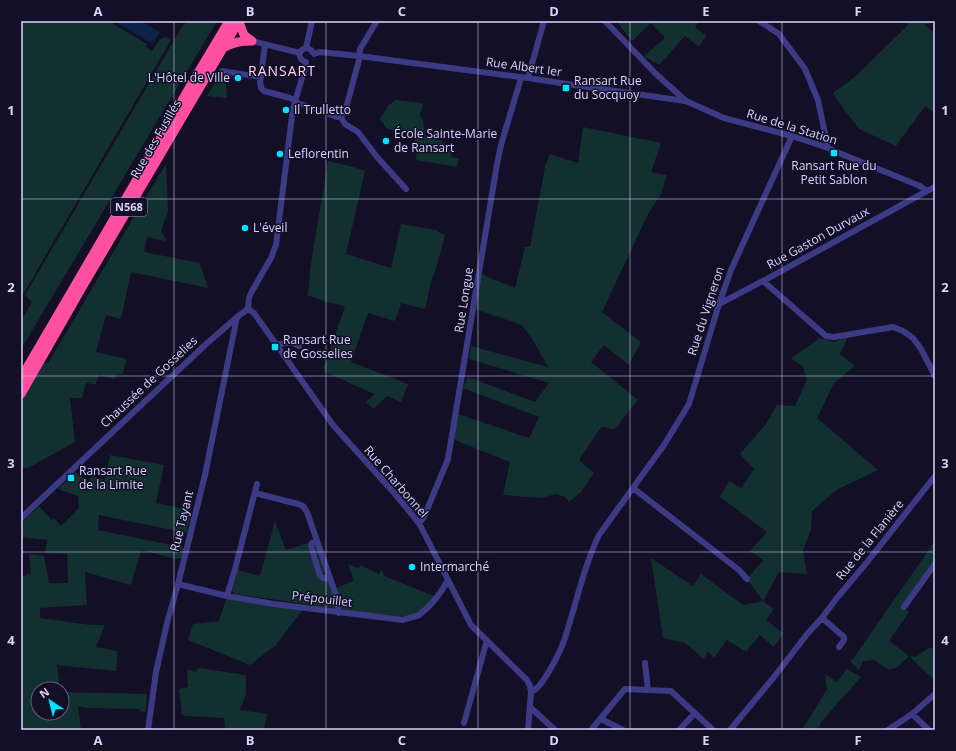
<svg xmlns="http://www.w3.org/2000/svg" width="956" height="751" viewBox="0 0 956 751" font-family="'Open Sans',sans-serif">
<style>
.green{fill:#12302f}
.water{fill:#0c2248}
.lines{fill:none;stroke-linecap:round;stroke-linejoin:round}
.minor{stroke:#3d3a85;stroke-width:6}
.highway{stroke:#ff4fa3;stroke-width:9}
.grid{fill:none;stroke:#d9d4ff;stroke-width:1;stroke-opacity:0.55}
.poi-dot{fill:#00e5ff;stroke:#130f26;stroke-width:1.5}
.labels{text-anchor:middle;stroke-width:3;stroke-linejoin:round;paint-order:stroke}
.shield{fill:#130f26;stroke:#9e99be;stroke-width:1}
.shield-label{font-size:11px;font-weight:bold;fill:#d9d4ff}
.street-label{font-size:12px;fill:#d9d4ff;stroke:#130f26}
.poi-label{font-size:12px;fill:#d9d4ff;stroke:#130f26;text-anchor:start}
.quarter-label{font-size:14px;letter-spacing:1px;fill:#ffd6f0;stroke:#130f26}
.neatline{fill:none;stroke:#d9d4ff;stroke-width:1.5}
.grid-label{font-size:13px;text-anchor:middle;font-weight:bold;fill:#d9d4ff}
</style>
<rect width="100%" height="100%" fill="#130f26"/>
<path class="green" d="M21,21h90l2,3 34,20 -1,3 6,4 8,-12 6,-2 5,3 -150,258z
M188,21h29l-196,328v-28l11,-19 -7,-7 158,-270z
M616,21h83l-4,6 11,9 -7,11 -14,-11 -26,29 -15,-9 21,-18 -14,-15 -19,18z
M907,21h28v1l-10,3 10,8v80l-10,-7 -29,40 -37,-17 -22,-29 -4,-7 23,-17 52,-51z
M220,74l5,1 2,23 -20,-2z
M395,100l28,3 -3,12 3,6 2,12 2,6c3,0 7,0 10,0 9,2 12,11 15,18l7,2 -2,8 -41,-7c1,-9 1,-16 -4,-24l-26,-8 -6,-9 8,-13z
M583,127l78,16 -10,29 16,3 -6,19 -13,20 -46,98 39,30 -12,23 -25,-20 -13,17 47,38 -24,30 -12,-4 -23,34 15,13 -13,19 -12,10 -4,-5 -9,-3 -15,4 -38,-3 7,-33 -53,-21 -4,-4 5,-23 71,24 10,-21 -76,-29 5,-11 67,25 14,-19 -80,-24 2,-13 77,21 -16,-28 -10,-14 -47,-16 6,-35 34,14 10,-41h5l15,-80 5,-13 28,9z
M328,161l22,5 15,5 -19,83 45,14 10,-44 36,6 1,2 7,3 -9,34 -4,9 -7,31 -24,-6 -6,18 -27,-8 -17,49 57,22 -7,18 -14,-6 -14,13 -7,-7 6,-5 2,-3 -51,-23 1,-2 -1,-2 9,-13 -3,-2 16,-45 -12,-4 -9,-1v-1l-17,-6 2,-9 1,-16z
M166,164l2,47 -7,20 5,8 -1,2 -18,-4 -3,15 56,11 8,25 -77,-16 -10,47 -15,-4 -10,37 31,7 -5,16 -6,-1 -1,5 -16,-4 -3,9 -10,-1 -4,15h-12l5,44 -47,26h-7v-66l24,-40 3,1c40,-66 77,-133 118,-199z
M849,335l-9,19 15,12 -21,17 -17,35 61,52 -40,19 -26,22 -1,18 -8,22 4,23 -28,-2 -16,29 11,8 -8,11 17,13 -9,14 -14,-12 -14,17 -19,-12 -13,18 -6,-7 -4,8 -19,-16 -22,-5 -12,-80 42,28 8,-12 42,31 20,-4 -16,-22 16,-19 -13,-9 17,-19 -47,-35 9,-16 12,7 13,-19 -14,-15 26,-30 11,-19 18,1 12,-26 -4,-13 -12,-9 29,-20 15,4z
M110,455l54,10 -8,38 35,7 -4,23 -88,-18 -1,15 88,18 -4,10 -6,1 -35,-9 -10,35 -46,-13 2,33 -47,3v10l51,7h14l-9,22 22,4 -2,20 -59,-6 3,24h-22v24h24v-21l85,2 -1,16 -2,2 -4,-1v-2l-52,-1 -10,-2 3,24h-60v-153l10,-4 -2,-19 15,2 5,27h19l-1,-29 -22,-1 2,-13 -26,-3v-14l18,-17 13,14 2,-2 7,8 18,-18 -1,-12 -20,-7 18,-17 12,9 4,-5 13,4z
M275,521l11,29 31,-10 20,60 -3,8 -100,-14 -2,-3 6,-21 22,6z
M935,541v21l-33,44 7,6 -20,29 20,15 7,1 14,-10 5,3v31l-26,-25 -11,11 -9,3 -15,-10h-2l-9,1 -4,9 -9,-9 5,-5z
M348,564l10,4 2,-3 19,9 3,-4 2,6 53,21 -19,18 -22,2 -53,-5 -7,-24 18,-7z
M227,596l77,12 -28,37 -26,20 -62,-25 5,-16 26,-3z
M198,668l48,7v19l-6,16 27,4 -3,16h-39l-1,-12 -39,-2 -3,-2 -3,-25 9,-2 -1,-18 9,3z
M847,669l14,8 -40,45 -3,8h-16l25,-41 -2,-15 12,8z"/>
<path class="water" d="M114,21h27l19,11 -7,12z"/>
<g class="lines">
<path class="minor" d="M605,21l51,53 30,27 38,17 68,18 36,12 16,7 76,31 7,5 8,-4
M759,21l20,13 26,35 13,31 10,48
M252,41l48,12
M265,45l-5,37 1,6 3,3 26,7 8,5 39,14 5,-2 4,-7 13,-48 1,-11 17,-28
M306,48l6,-27
M314,54l6,-2 39,4 169,22 39,6 118,17
M306,62c-15,-5 0,-23 8,-8
M222,71l39,6
M528,78l16,-57
M340,116l5,8 13,8 19,25 29,32
M763,281l63,55 8,1 59,-10 10,4 10,7 8,11 14,27
M719,304l44,-23 164,-90
M248,309l6,4 79,112 62,69 24,29 52,102 56,55 3,6 1,6 -3,38
M248,309l1,-11 2,-5 20,-35 5,-13 17,-137 13,-43v-3
M276,345l15,-3 8,4
M633,488l106,82 8,9
M255,493l43,11 5,2 4,6 30,86 2,15
M21,518l183,-172 33,-29 11,-8
M419,523l5,-6 24,-58 49,-295 4,-19 20,-67
M317,541l-5,2 -1,3 9,30 3,2 7,1
M178,584l49,12 47,8 129,16c5,-2 12,-3 16,-5 12,-9 22,-22 29,-35
M227,596l8,-27 22,-85
M904,607l31,-43
M822,618l22,19v3l-5,7
M645,663l3,27 23,1 42,39
M531,692c12,-4 30,-42 34,-54 3,-10 6,-20 9,-30 7,-25 14,-50 25,-73l65,-90 25,-41 30,-100 12,-34 61,-134
M530,707l25,23
M912,714l17,16
M601,719l22,11
M464,723l23,-83
M148,730l8,-58 11,-49 11,-39 27,-109 32,-158
M591,730l34,-41 23,1
M679,730l16,-17
M730,730l44,-53 34,-44 14,-15 14,-19 32,-38 67,-85
M888,730l24,-16 23,-20"/>
<path class="highway" d="M239,22l5,13 8,6
M223,48c10,-6 18,-7 29,-7
M21,378l111,-190 63,-110 34,-57
M21,394l60,-105 158,-268"/>
</g>
<path class="grid" d="M174,21v709M326,21v709M478,21v709M630,21v709M782,21v709M21,199h914M21,376h914M21,552h914"/>
<g class="poi-dot">
<circle cx="238" cy="78" r="4"/>
<rect x="562" y="84" width="8" height="8" rx="2"/>
<circle cx="286" cy="110" r="4"/>
<circle cx="386" cy="141" r="4"/>
<rect x="830" y="149" width="8" height="8" rx="2"/>
<circle cx="280" cy="154" r="4"/>
<circle cx="245" cy="228" r="4"/>
<rect x="271" y="343" width="8" height="8" rx="2"/>
<rect x="67" y="474" width="8" height="8" rx="2"/>
<circle cx="412" cy="567" r="4"/>
</g>
<g class="labels">
<rect class="shield" x="111" y="198" width="36" height="18" rx="3"/>
<g class="shield-label">
<text x="129" y="211">N568</text>
</g>
<g class="street-label">
<text transform="translate(524 67) rotate(8)" y="4">Rue Albert Ier</text>
<text transform="translate(792 127) rotate(17)" y="4">Rue de la Station</text>
<text transform="translate(156 139) rotate(-60)" y="4">Rue des Fusillés</text>
<text transform="translate(818 238) rotate(-29)" y="4">Rue Gaston Durvaux</text>
<text transform="translate(464 300) rotate(-81)" y="4">Rue Longue</text>
<text transform="translate(706 311) rotate(-72)" y="4">Rue du Vigneron</text>
<text transform="translate(149 382) rotate(-43)" y="4">Chaussée de Gosselies</text>
<text transform="translate(396 482) rotate(49)" y="4">Rue Charbonnel</text>
<text transform="translate(182 521) rotate(-76)" y="4">Rue Tayant</text>
<text transform="translate(870 540) rotate(-51)" y="4">Rue de la Flanière</text>
<text transform="translate(322 599) rotate(7)" y="4">Prépouillet</text>
</g>
<g class="poi-label">
<text x="230" y="82" text-anchor="end">L'Hôtel de Ville</text>
<text x="574" y="85">Ransart Rue<tspan x="574" dy="14">du Socquoy</tspan></text>
<text x="294" y="114">Il Trulletto</text>
<text x="394" y="138">École Sainte-Marie<tspan x="394" dy="14">de Ransart</tspan></text>
<text x="288" y="158">Leflorentin</text>
<text x="834" y="170" text-anchor="middle">Ransart Rue du<tspan x="834" dy="14">Petit Sablon</tspan></text>
<text x="253" y="232">L'éveil</text>
<text x="283" y="344">Ransart Rue<tspan x="283" dy="14">de Gosselies</tspan></text>
<text x="79" y="475">Ransart Rue<tspan x="79" dy="14">de la Limite</tspan></text>
<text x="420" y="571">Intermarché</text>
</g>
<g class="quarter-label">
<text x="282" y="76">RANSART</text>
</g>
</g>
<rect width="956" height="751" fill="none" stroke="#130f26" stroke-width="44"/>
<g transform="translate(50 701) rotate(325)"><circle r="19" fill="#130f26" stroke="#625e7d"/>
<path d="M0-3L7 15L0 10L-7 15Z" fill="#00e5ff"/>
<text y="-6" font-size="11" font-weight="bold" text-anchor="middle" fill="#d9d4ff">N</text>
</g>
<rect x="22" y="22" width="912" height="707" class="neatline"/>
<g class="grid-label">
<text x="98" y="16">A</text>
<text x="250" y="16">B</text>
<text x="402" y="16">C</text>
<text x="554" y="16">D</text>
<text x="706" y="16">E</text>
<text x="858" y="16">F</text>
<text x="11" y="115">1</text>
<text x="945" y="115">1</text>
<text x="11" y="292">2</text>
<text x="945" y="292">2</text>
<text x="11" y="468">3</text>
<text x="945" y="468">3</text>
<text x="11" y="645">4</text>
<text x="945" y="645">4</text>
<text x="98" y="745">A</text>
<text x="250" y="745">B</text>
<text x="402" y="745">C</text>
<text x="554" y="745">D</text>
<text x="706" y="745">E</text>
<text x="858" y="745">F</text>
</g>
</svg>
